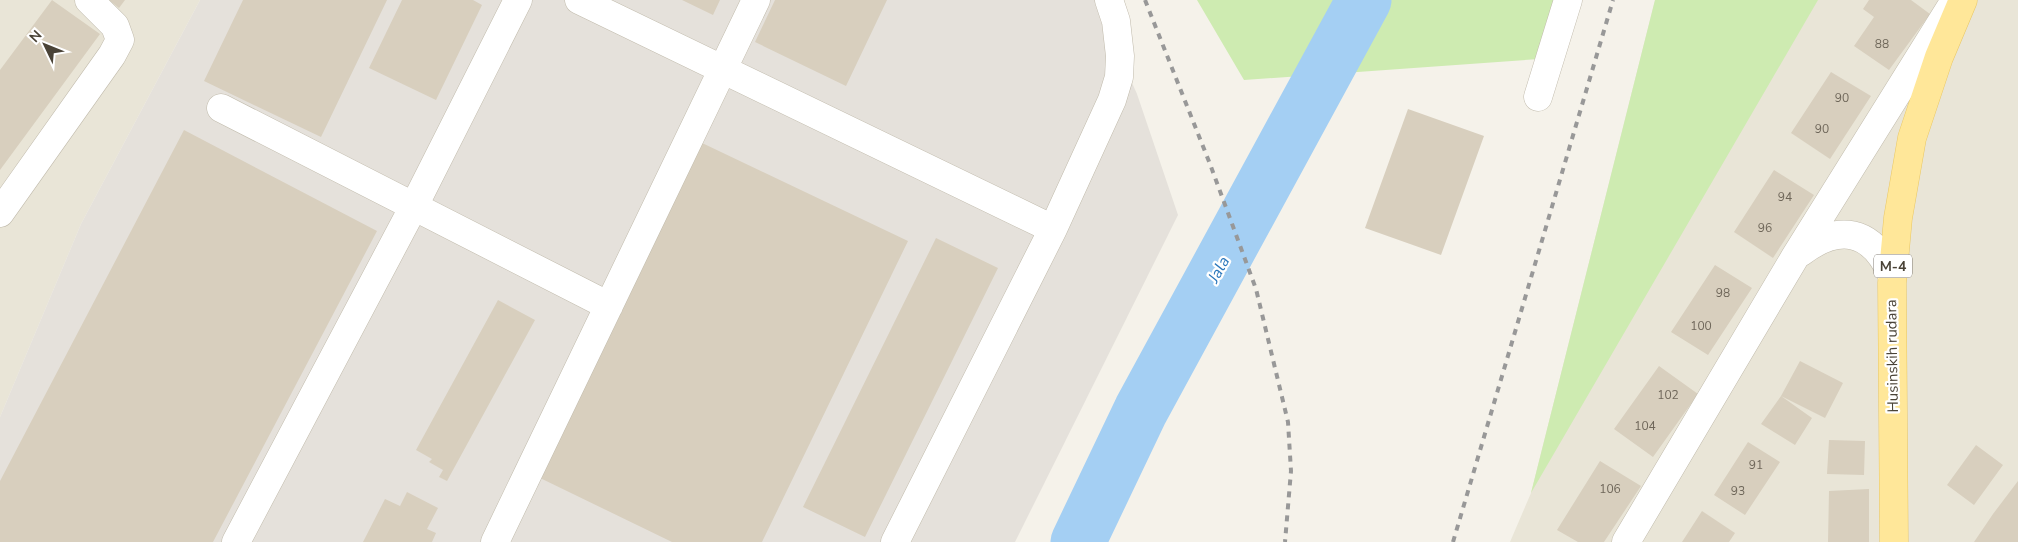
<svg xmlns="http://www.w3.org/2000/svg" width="2018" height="542" viewBox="0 0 2018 542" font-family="'Nunito Sans',sans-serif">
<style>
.residential{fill:#e9e5d7}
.industrial{fill:#e5e1db}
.green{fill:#ceebb1}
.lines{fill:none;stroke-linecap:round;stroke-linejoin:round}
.river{stroke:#a4cff3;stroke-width:55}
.building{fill:#d8cfbe}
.minor-casing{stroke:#c1bbac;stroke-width:29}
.major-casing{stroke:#e9c764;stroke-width:29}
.minor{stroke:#fff;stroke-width:28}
.major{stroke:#ffe799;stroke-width:28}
.rail{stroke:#989898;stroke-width:4;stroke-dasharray:6 6;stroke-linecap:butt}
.labels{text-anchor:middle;stroke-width:4.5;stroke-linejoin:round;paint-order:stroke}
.number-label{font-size:12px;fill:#6e6659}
.shield{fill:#fff;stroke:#807b73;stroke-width:1}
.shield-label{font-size:14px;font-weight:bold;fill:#4a4337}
.street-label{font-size:15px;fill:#4a4337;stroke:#fff}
.water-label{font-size:16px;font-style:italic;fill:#2b77bb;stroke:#fff}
</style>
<rect width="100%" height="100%" fill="#f5f2ea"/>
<path class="residential" d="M0,0h200l-119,224 -81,193z
M1655,0h363v542h-508l21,-49z"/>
<path class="industrial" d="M200,0h895l42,94 41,121 -163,327h-1015v-125l81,-193z"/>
<path class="green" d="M1197,0h359l-17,59 -295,21z
M1655,0h163l-287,493z"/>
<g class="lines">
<path class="river" d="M1078,542l63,-132 223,-410"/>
</g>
<path class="building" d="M52,0l48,34 -100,136v-100z
M109,0h16l-6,8z
M243,0h144l-66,137 -117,-56z
M402,0h71l9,5 -46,95 -67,-32z
M682,0h38l-7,15z
M775,0h112l-41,86 -91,-44z
M1869,0h42l19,14 -41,56 -35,-24 20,-29 -11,-8z
M1831,72l40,24 -41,63 -39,-26z
M1408,109l76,27 -43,119 -76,-27z
M184,130l193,101 -164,311h-213v-61z
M700,142l208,99 -146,301h-90l-134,-65z
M1774,170l40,25 -41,63 -39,-26z
M936,238l62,30 -133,269 -62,-30z
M1715,265l37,23 -44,67 -37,-23z
M498,300l37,20 -88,161 -8,-4 4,-7 -14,-8 3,-3 -16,-9z
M1800,361l43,22 -18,35 -44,-22 31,22 -17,27 -34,-21 20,-28z
M1659,366l39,28 -45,63 -39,-28z
M1829,440l36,1 -1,34 -37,-1z
M1748,442l32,20 -35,53 -31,-20z
M1976,445l27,20 -29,40 -27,-20z
M1600,461l41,25 -37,56h-26l-21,-12z
M2018,481v61h-44l19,-28z
M1869,489v53h-41l1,-51z
M407,492l31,16 -11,21 9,4 -4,9h-69l22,-43 15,7z
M1702,511l33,22 -6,9h-47z"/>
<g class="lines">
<defs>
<path id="minor" d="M579,0l474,229
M1538,97l30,-97
M221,108l388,198
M0,213l112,-158 8,-15 -5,-14 -26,-26
M1800,253c39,-30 72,-24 92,22
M236,542l178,-336 104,-206
M495,542l261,-542
M895,542l158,-313 59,-129 7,-23 1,-21 -4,-35 -7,-21
M1626,542l169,-285 159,-255"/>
<path id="major" d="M1894,542l-2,-259 6,-65 14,-80 27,-81 24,-57"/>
</defs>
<use href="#minor" class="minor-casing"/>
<use href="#major" class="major-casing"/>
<use href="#minor" class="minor"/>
<use href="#major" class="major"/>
<path class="rail" d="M1145,0l65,164 46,125 32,133 3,49 -6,71
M1453,542l160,-542"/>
</g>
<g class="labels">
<g class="number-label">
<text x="1882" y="48">88</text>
<text x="1842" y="102">90</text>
<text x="1822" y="133">90</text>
<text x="1785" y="201">94</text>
<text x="1765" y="232">96</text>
<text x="1723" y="297">98</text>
<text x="1701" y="330">100</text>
<text x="1668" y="399">102</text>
<text x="1645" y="430">104</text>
<text x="1756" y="469">91</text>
<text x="1610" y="493">106</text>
<text x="1738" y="495">93</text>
</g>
<rect class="shield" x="1874" y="254.5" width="38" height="23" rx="4"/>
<g class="shield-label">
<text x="1893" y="271">M-4</text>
</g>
<g class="street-label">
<text transform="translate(1892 356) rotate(-91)" y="5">Husinskih rudara</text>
</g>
<g class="water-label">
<text transform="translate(1218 269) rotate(-61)" y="6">Jala</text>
</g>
</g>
<g transform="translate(45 45) rotate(313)" stroke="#ffffff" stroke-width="4" paint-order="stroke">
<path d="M0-4L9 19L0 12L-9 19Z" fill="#4a4337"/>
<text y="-8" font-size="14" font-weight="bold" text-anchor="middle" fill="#4a4337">N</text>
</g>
</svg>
